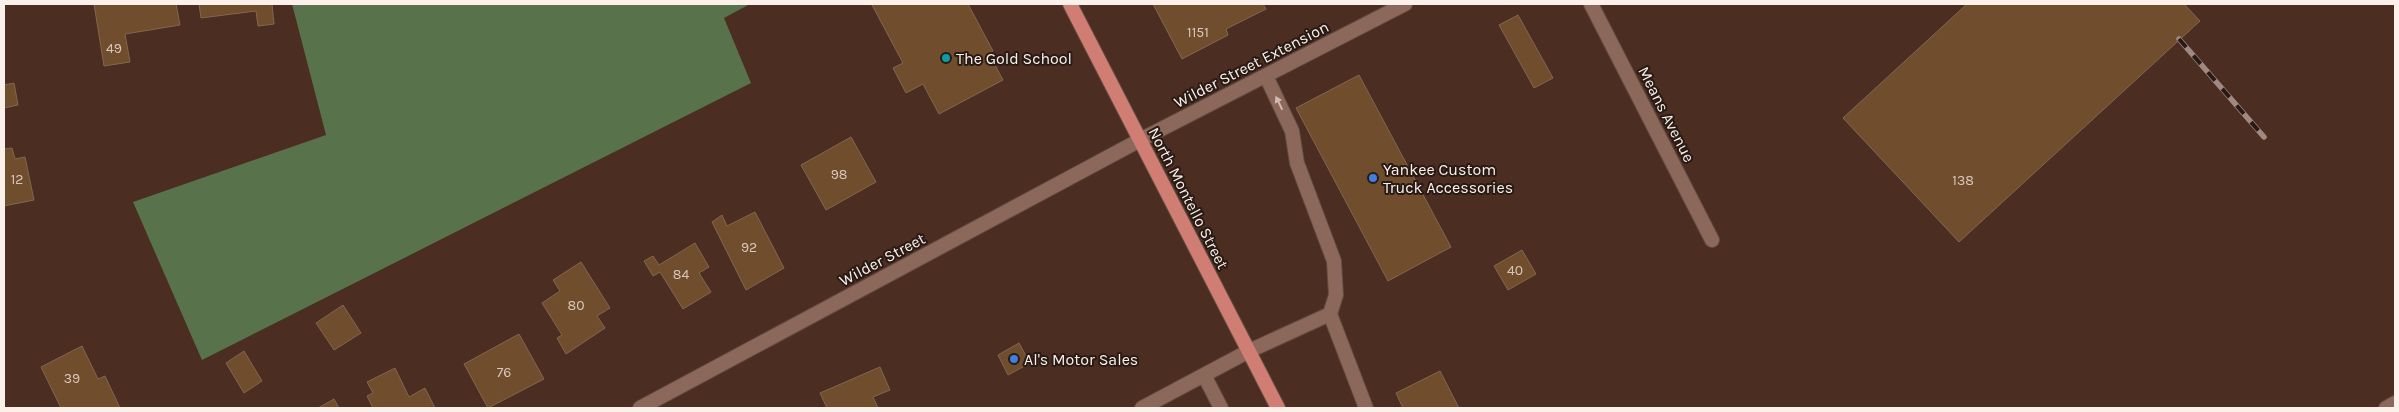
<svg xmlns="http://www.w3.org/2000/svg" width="2399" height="412" viewBox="0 0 2399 412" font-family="Karla,sans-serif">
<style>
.forest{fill:#58734c}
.building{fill:#704d2d;stroke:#82674f}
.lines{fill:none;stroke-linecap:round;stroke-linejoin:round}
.service-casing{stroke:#624a3f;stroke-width:16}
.minor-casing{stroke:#624a3f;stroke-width:16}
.primary-casing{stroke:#624a3f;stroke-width:16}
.service{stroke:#8b685a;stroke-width:14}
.minor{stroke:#8b685a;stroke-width:14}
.primary{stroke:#d07e73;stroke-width:14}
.rail-casing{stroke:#9f8980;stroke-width:5.5}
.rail{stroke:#281a14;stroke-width:4;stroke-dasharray:11;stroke-linecap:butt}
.oneway{fill:#cfbab1}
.culture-dot{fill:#0f9aa8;stroke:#281a14;stroke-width:2}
.shop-dot{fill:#3f7fe0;stroke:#281a14;stroke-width:2}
.labels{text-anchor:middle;stroke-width:4;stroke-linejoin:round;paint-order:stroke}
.number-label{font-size:14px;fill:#d9c7bc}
.poi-label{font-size:16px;fill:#fcf0eb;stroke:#281a14;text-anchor:start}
.street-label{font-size:16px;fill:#fcf0eb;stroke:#281a14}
</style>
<rect width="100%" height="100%" fill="#4c2d21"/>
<path class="forest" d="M292,4h458l-26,14 27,65 -549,277 -69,-158 193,-67z"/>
<path class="building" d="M94,4h82l4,21 -55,9 5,28 -26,4z
M199,4h73l2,20 -16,2 -2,-15 -55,7z
M875,4h93l25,47 -4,3 14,26 -64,34 -16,-30 -17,9 -13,-25 10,-5 -31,-58z
M1153,4h110l3,5 -40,20 2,6 -46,24z
M1967,4h217l16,17 -241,221 -116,-124z
M1518,15l35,63 -19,10 -35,-63z
M1359,75l92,172 -63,34 -92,-173z
M14,83l4,22 -14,3v-23z
M851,137l25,45 -50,28 -25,-45z
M12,148l3,11 10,-2 9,43 -30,6v-57z
M755,212l29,56 -38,22 -34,-68 10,-7 5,11z
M695,243l14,24 -10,6 12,19 -28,17 -23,-37 -7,4 -9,-15 9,-5 6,9z
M1522,250l14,24 -28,16 -14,-24z
M581,262l29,46 -13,8 8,12 -39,26 -9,-16 5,-3 -20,-32 18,-12 -7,-11z
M343,305l18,28 -27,17 -18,-27z
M519,334l25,45 -56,29 -24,-44z
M1019,343l11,20 -22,12 -10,-20z
M82,346l16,33 7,-3 15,32h-59l-20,-41z
M244,351l18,30 -18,12 -18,-30z
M880,367l10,23 -17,7 5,11h-51l-7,-15z
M395,368l14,29 16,-9 10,20h-62l-6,-12 6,-3 -6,-11z
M1440,371l19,37h-56l-7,-15z
M334,399l5,9h-21z"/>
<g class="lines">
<defs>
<path id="service" d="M1266,76l26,55 5,32 37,98 2,34 -6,19 36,94
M1204,375l17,33
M1142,408l107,-57 81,-37
M2386,408l9,-5"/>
<path id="minor" d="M1591,4l121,236
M640,408l500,-268 265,-136"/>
<path id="primary" d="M1070,4l208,404"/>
</defs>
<use href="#service" class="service-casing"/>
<use href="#minor" class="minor-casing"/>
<use href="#primary" class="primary-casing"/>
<use href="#service" class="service"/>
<use href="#minor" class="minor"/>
<use href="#primary" class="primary"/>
<defs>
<path id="rail" d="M2179,39l85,98"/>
</defs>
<use href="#rail" class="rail-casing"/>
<use href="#rail" class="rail"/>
</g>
<defs><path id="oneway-solid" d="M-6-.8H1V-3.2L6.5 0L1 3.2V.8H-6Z" transform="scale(1.25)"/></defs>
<use class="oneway" href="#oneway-solid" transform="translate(1279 103) rotate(-116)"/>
<circle class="culture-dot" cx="946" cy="58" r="5"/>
<g class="shop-dot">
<circle cx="1373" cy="178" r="5"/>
<circle cx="1014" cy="359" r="5"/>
</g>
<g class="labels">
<g class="number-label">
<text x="1198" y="37">1151</text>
<text x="114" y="53">49</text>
<text x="839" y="179">98</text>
<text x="17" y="184">12</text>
<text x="1963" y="185">138</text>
<text x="749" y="252">92</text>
<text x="1515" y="275">40</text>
<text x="681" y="279">84</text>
<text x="576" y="310">80</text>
<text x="504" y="377">76</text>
<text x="72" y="383">39</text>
</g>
<g class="poi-label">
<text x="956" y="64">The Gold School</text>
<text x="1383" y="175">Yankee Custom<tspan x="1383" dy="18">Truck Accessories</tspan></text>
<text x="1024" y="365">Al's Motor Sales</text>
</g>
<g class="street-label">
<text transform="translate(1251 64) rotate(-27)" y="6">Wilder Street Extension</text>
<text transform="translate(1667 114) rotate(63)" y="6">Means Avenue</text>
<text transform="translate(1189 198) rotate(63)" y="6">North Montello Street</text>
<text transform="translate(882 259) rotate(-28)" y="6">Wilder Street</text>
</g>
</g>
<rect width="2399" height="412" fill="none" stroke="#fcf0eb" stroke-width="10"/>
</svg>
